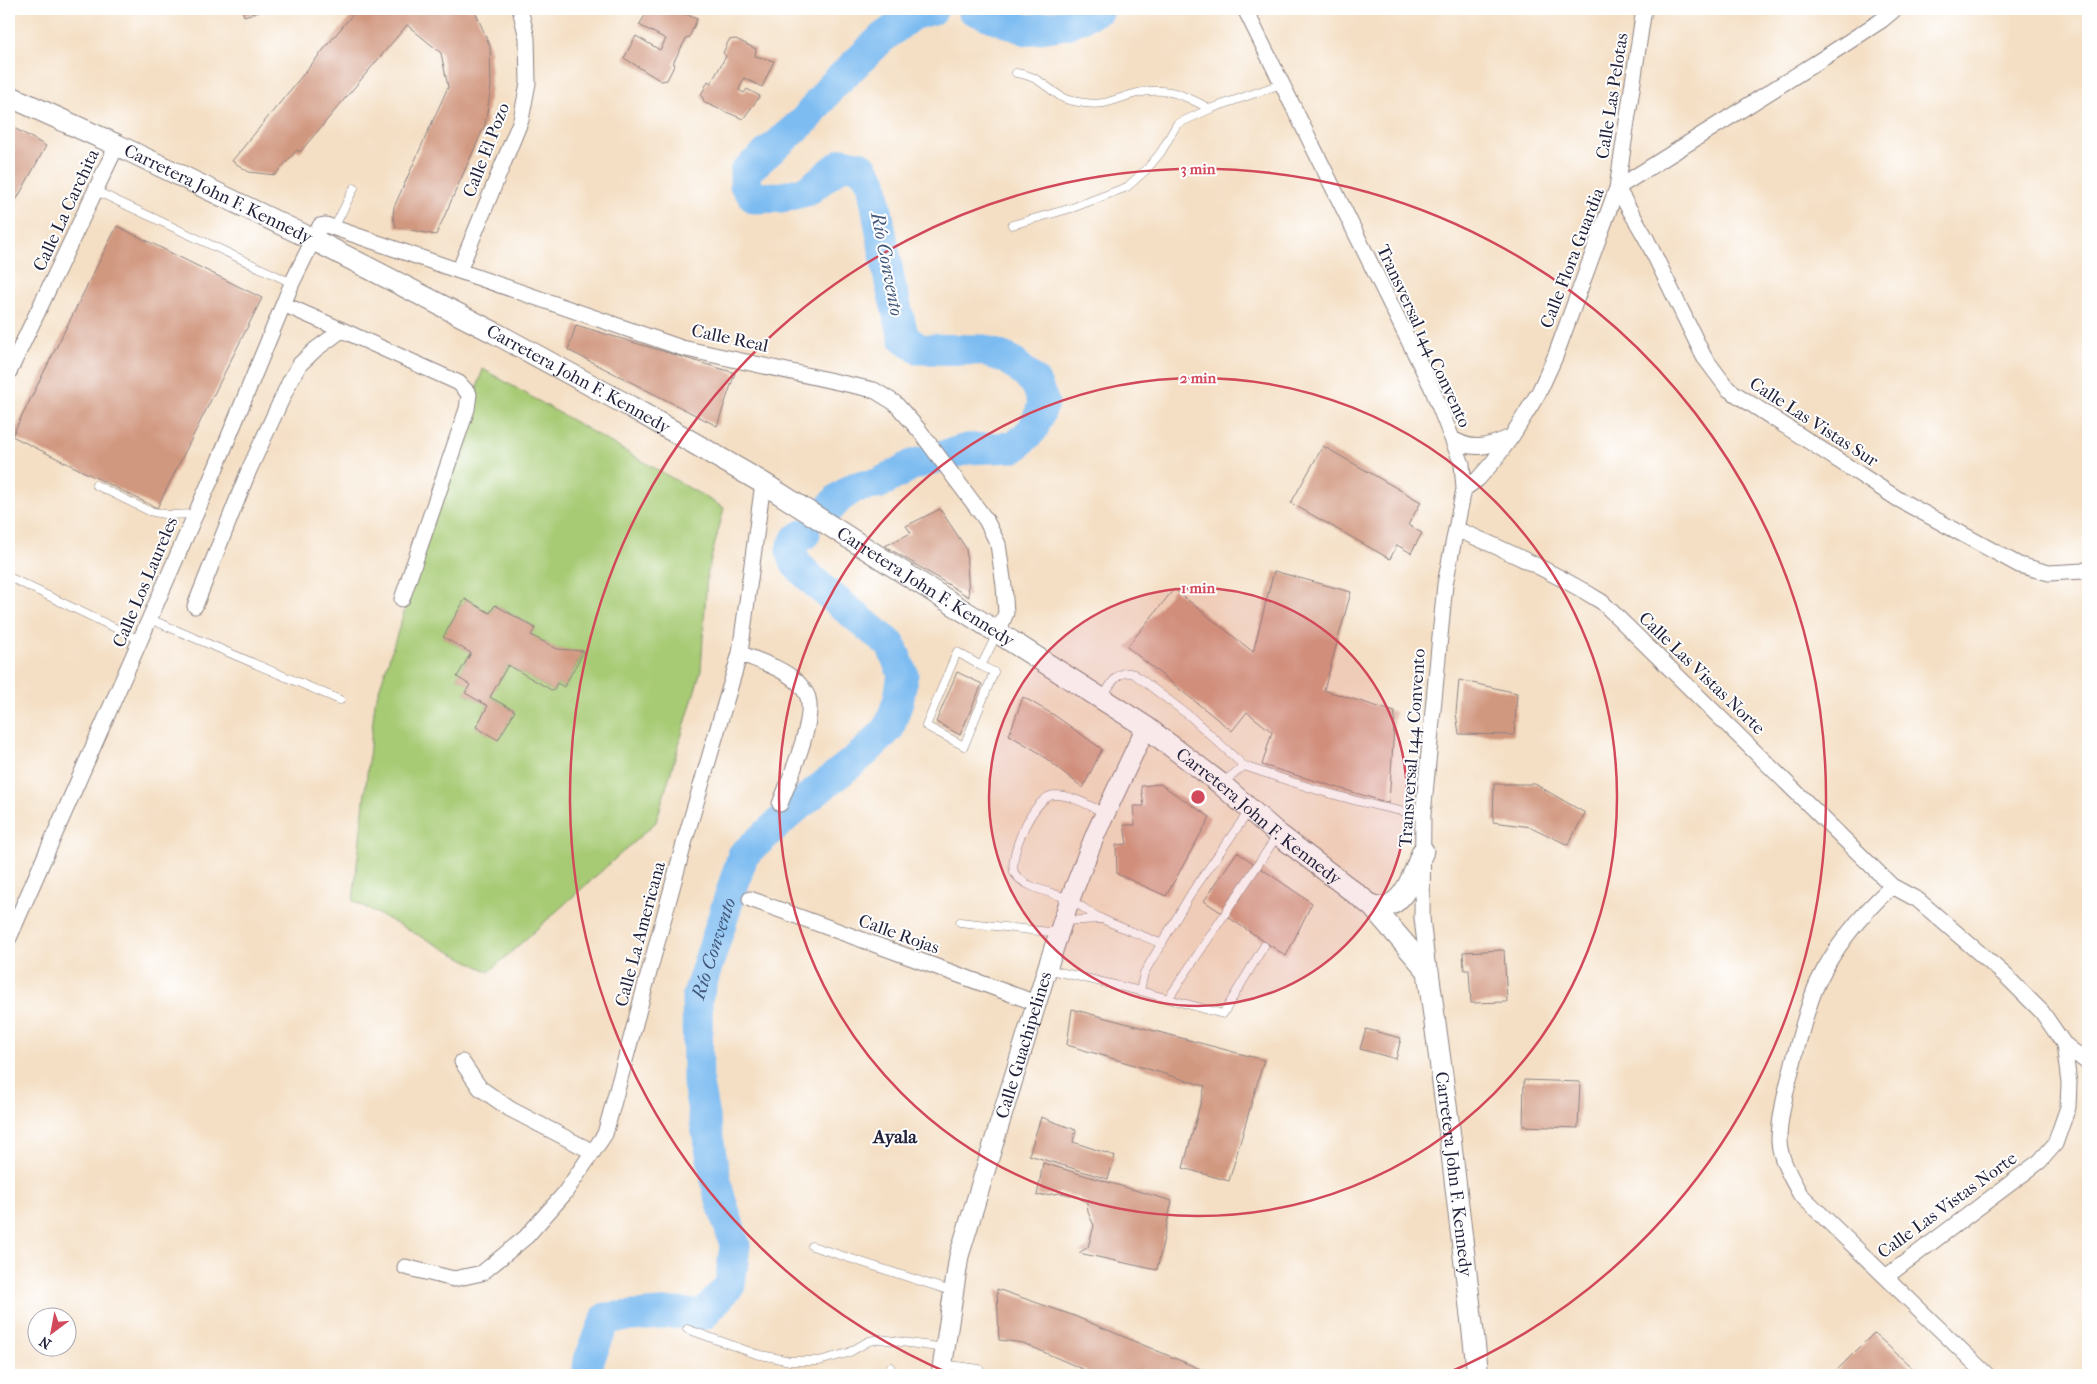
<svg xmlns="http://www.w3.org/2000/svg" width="2097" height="1384" viewBox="0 0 2097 1384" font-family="'IM FELL French Canon',serif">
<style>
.green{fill:#a7cb75;stroke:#647658;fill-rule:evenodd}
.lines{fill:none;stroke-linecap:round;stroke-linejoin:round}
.river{stroke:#7dbcf1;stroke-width:31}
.building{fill:#d19880}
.service-casing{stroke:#8b8080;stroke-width:9}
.minor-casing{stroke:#8b8080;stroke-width:17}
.tertiary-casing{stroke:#8b8080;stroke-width:21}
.secondary-casing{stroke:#8b8080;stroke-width:23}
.service{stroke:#fff;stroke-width:8}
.minor{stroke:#fff;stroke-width:15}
.tertiary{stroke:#fff;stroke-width:19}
.secondary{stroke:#fff;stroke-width:21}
.ring{fill:none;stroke:#d1495b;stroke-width:2.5}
.labels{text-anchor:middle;stroke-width:4;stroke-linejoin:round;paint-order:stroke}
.street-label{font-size:18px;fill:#22223b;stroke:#fff}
.water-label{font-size:19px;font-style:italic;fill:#42587b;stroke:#fff}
.neighbourhood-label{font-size:19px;font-weight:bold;fill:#22223b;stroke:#fff}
.centre{fill:#d1495b;stroke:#fff;stroke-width:2.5}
.ring-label{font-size:15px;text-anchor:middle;font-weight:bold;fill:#d1495b;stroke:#fff;stroke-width:4;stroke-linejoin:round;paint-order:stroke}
</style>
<rect width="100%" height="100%" fill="#fff"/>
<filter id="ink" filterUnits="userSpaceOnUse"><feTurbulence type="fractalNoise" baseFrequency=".02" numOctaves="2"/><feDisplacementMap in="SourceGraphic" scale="10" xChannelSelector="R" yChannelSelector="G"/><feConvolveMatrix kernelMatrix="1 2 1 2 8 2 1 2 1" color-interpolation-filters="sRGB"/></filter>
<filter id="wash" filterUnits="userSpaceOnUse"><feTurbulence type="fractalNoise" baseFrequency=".0096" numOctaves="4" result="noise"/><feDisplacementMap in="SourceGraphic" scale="20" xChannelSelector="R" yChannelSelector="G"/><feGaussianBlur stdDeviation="1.12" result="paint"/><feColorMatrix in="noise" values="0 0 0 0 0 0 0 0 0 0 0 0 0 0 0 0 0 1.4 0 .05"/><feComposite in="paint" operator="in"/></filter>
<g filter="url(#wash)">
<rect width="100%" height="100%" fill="#f4dfc4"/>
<path class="green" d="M483,369l241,139 -17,67 -6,95 -45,152 -167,150 -136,-71 22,-199zM465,599l25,14 5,-8 40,22 -4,8 26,14 27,3 -20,35 -7,-4 -4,8 -45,-26 -18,32 25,14 -17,28 -22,-12 12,-21 -23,-13 5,-8 -13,-8 14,-24 -28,-16z"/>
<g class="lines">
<g class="river">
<path d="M972,9l55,21 40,-6 32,-15"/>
<path d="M828,510l11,-12 16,-11 23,-3 34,-19 55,-16 48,-2 18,-18 11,-26 -9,-21 -25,-22 -26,-10 -65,-1 -15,-11 -14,-55 -18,-101 -10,-15 -19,-4 -36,28 -25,6 -27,1 -10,-13v-13l59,-51 27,-34 50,-48 31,-24 21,-6"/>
<path id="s1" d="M587,1375l2,-15 17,-42 68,-5 29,2 27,-30 5,-40 -17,-54 -20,-107 -1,-86 46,-143 49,-44 74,-60 23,-23 10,-30 4,-24 -12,-29 -69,-56 -26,-25 -5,-14 5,-11 9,-5"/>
</g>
</g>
<g id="blocks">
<path class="building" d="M242,9h26l-24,7z
M357,9h117l16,37 1,41 -6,38 -49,110 -40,-8 -3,-10 1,-10 54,-120 -7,-34 -34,-28 -107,127 -3,-2 -22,25 -26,-3 -17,-11z
M649,9h25l23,10 -8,19 -2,-1 -14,26 2,1 -8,16 -6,1 -37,-23 12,-22 24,14 6,-11 -27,-14z
M736,39l20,10 -1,7 19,5 -12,26 -18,-9 -5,12 5,3 3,-4 13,7 -17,23 -38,-16 -4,-8 7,-14 3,2 15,-27 -3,-3 6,-13z
M9,125l37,21 -29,53 -8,-5z
M117,226l145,72 -105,210 -145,-72z
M576,325l159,48 -18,53 -149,-76z
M1323,446l98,56 -13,23 14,8 -11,20 -14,-8 -7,14 -99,-56z
M940,509l26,39 3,49 -84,-51 26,-13 -5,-7z
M1274,571l77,21 -27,98 71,22 -6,91 -127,-38 10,-33 -25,-20 -15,19 -105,-84 47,-58 79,63z
M465,599l25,14 5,-8 40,23 -4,7 26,14 27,2 -20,36 -7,-4 -4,8 -45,-26 -18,32 25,14 -17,29 -22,-13 12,-21 -23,-13 5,-8 -13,-8 14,-24 -28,-16z
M957,672l25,12 -22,51 -24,-13z
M1459,680l58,13 -3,42 -55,-1 -3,-21z
M1023,697l31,18 48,34 -19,39 -45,-36 -29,-17z
M1160,784l50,33 -44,79 -49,-22 -1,-29 11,-1 -3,-19h11l-2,-19h11l-3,-20z
M1494,784h41l50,29 -17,32 -37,-18 -38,-5z
M1237,852l75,51 -26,53 -82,-55z
M1504,950l3,52 -36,1 -2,-33h-5l-1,-18z
M1072,1009l192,51 -35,121 -46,-13 22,-82 -138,-41z
M1366,1029l35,9 -5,21 -36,-10z
M1524,1080l56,2 -2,46 -55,-2z
M1041,1117l35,13 -3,12 42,14 -7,23 -79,-24z
M1043,1163l129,38 -15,69 -78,-17 9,-6 6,-21 -6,-14 -1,-9 -9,-6 -17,-4 -24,3z
M997,1289l75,26 133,56 -2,4h-107l-73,-32 -24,-3z
M1874,1333l46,42h-88z"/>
</g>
</g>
<g filter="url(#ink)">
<use href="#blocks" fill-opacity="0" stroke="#8b8080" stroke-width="1"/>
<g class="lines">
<defs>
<path id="service" d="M1016,73c23,3 29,14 47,25 6,3 15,4 22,5 19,3 28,-3 45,-8 33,-10 51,-2 80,14
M96,191l196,92
M1012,225l60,-17 55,-21 20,-18 14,-17 16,-28 33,-15 71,-25
M334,228l20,-40
M96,485l53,26 20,4 26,-1
M9,577l131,63
M150,619l190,81
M981,666l13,6 -30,74 -38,-20 31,-74 24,14 16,-32
M1103,697c7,-12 15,-29 31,-23l57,43 53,49
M1222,783l22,-17c59,20 117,39 179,49
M1105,813c-15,-7 -33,-18 -50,-18 -21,-1 -49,65 -40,79 11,15 38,18 54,25 12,6 21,15 33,20 19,9 40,16 60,25
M1063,921l38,-2
M960,922l98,11
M1047,969l93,22 83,23 41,-68
M1140,991l4,-18 48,-81 57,-81
M1168,999l109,-163
M812,1246l142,46
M687,1329l69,25 34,7h29l29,-8 21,-12 11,-2 65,9
M942,1364l37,5
M889,1375l1,-8"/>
<path id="minor" d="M1245,9l187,379 30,76 2,25 -19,95 -22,231 -1,103 6,53
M1644,9l-27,179 29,50 58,119 24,32 170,110 121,66 30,8 34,-2 5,-2
M459,271l62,-151 7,-37 -1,-45 -7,-29
M283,304l59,26
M9,372l108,-227
M1453,439c20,13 37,7 58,-2
M1464,489l14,-10 15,-17 19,-26 27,-44 16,-35 62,-169 205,-129 60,-39 13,-11
M1456,529c50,21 100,44 146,73l290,284c-29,27 -57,60 -74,96 -11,24 -17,51 -24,77 -6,24 -15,57 -15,82 1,19 13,38 21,53l187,181
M195,606l54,-136 41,-89 10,-17 16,-15 26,-19 117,53 10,11 -2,15 -65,190
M740,653c18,8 40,14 55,27 4,3 12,13 13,18 7,24 -19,82 -28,106
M750,899l286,104
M9,938l206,-468 77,-187 28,-57 6,-1 356,123 192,42 21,13 24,27 67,90 12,24 6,42 2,27 -8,19
M2064,1044l24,19
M462,1062l18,26 30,21 83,43
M405,1267l49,12 28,-6 44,-36 38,-43 41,-60 80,-294 55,-187 23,-170
M1887,1276l153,-115 15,-17 13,-37 1,-24 -5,-39 -22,-32 -36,-36 -88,-76 -26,-14"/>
<g id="tertiary">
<path id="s2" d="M941,1375l18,-119 88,-287 23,-70 26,-66 50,-106"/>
</g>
<g id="secondary">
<path id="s3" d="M9,96l108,49 195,94 183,94 136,74 132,76 383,244 75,57 57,50 94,72 56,65 20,149 30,255"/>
<path d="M1372,906c3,0 8,2 11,1 23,-3 32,-38 40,-56"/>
</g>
</defs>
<use href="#service" class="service-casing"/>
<use href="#minor" class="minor-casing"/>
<use href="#tertiary" class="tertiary-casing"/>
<use href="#secondary" class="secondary-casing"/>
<use href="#service" class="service"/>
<use href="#minor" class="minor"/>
<use href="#tertiary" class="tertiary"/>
<use href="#secondary" class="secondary"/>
</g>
</g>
<circle cx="1198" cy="797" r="209" fill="#d1495b" fill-opacity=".12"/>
<g class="ring">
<circle cx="1198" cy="797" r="209"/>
<circle cx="1198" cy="797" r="419"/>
<path d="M953 1375A628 628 0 1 1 1443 1375"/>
</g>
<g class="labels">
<g class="street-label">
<text transform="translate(1612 96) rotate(-81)" y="6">Calle Las Pelotas</text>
<text transform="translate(486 150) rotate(-69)" y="6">Calle El Pozo</text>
<text dy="6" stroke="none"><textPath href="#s3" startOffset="231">Carretera John F. Kennedy</textPath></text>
<text transform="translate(66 210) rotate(-65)" y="6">Calle La Carchita</text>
<text transform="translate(1572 258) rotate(-69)" y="6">Calle Flora Guardia</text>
<text transform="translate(1424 336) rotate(65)" y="6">Transversal 144 Convento</text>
<text transform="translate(730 338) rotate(12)" y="6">Calle Real</text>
<text dy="6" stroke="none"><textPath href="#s3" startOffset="636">Carretera John F. Kennedy</textPath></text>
<text transform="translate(1814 422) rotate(33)" y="6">Calle Las Vistas Sur</text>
<text transform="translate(145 582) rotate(-67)" y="6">Calle Los Laureles</text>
<text dy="6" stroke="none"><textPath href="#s3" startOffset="1041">Carretera John F. Kennedy</textPath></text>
<text transform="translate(1702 673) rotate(44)" y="6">Calle Las Vistas Norte</text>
<text transform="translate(1412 748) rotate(-86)" y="6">Transversal 144 Convento</text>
<text dy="6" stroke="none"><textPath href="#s3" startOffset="1446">Carretera John F. Kennedy</textPath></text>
<text transform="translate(640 934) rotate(-75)" y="6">Calle La Americana</text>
<text transform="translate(899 934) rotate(20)" y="6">Calle Rojas</text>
<text dy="6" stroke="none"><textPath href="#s2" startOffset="341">Calle Guachipelines</textPath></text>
<text dy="6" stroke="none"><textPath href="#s3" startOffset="1881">Carretera John F. Kennedy</textPath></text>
<text transform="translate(1947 1205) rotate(-36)" y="6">Calle Las Vistas Norte</text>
</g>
<g class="water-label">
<text transform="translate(888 264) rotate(79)" y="7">Río Convento</text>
<text dy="7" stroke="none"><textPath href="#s1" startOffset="542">Río Convento</textPath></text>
</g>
<g class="neighbourhood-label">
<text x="895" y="1143">Ayala</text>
</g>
</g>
<circle cx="1198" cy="797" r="8" class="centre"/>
<g class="ring-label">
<text x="1198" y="174">3 min</text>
<text x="1198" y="383">2 min</text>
<text x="1198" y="593">1 min</text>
</g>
<rect width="2097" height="1384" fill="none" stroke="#fff" stroke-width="30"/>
<g transform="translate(52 1332) rotate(212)"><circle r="24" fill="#ffffff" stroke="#a7a7b1"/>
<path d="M0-4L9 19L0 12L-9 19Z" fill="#d1495b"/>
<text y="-8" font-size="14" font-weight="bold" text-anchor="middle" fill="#22223b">N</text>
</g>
</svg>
